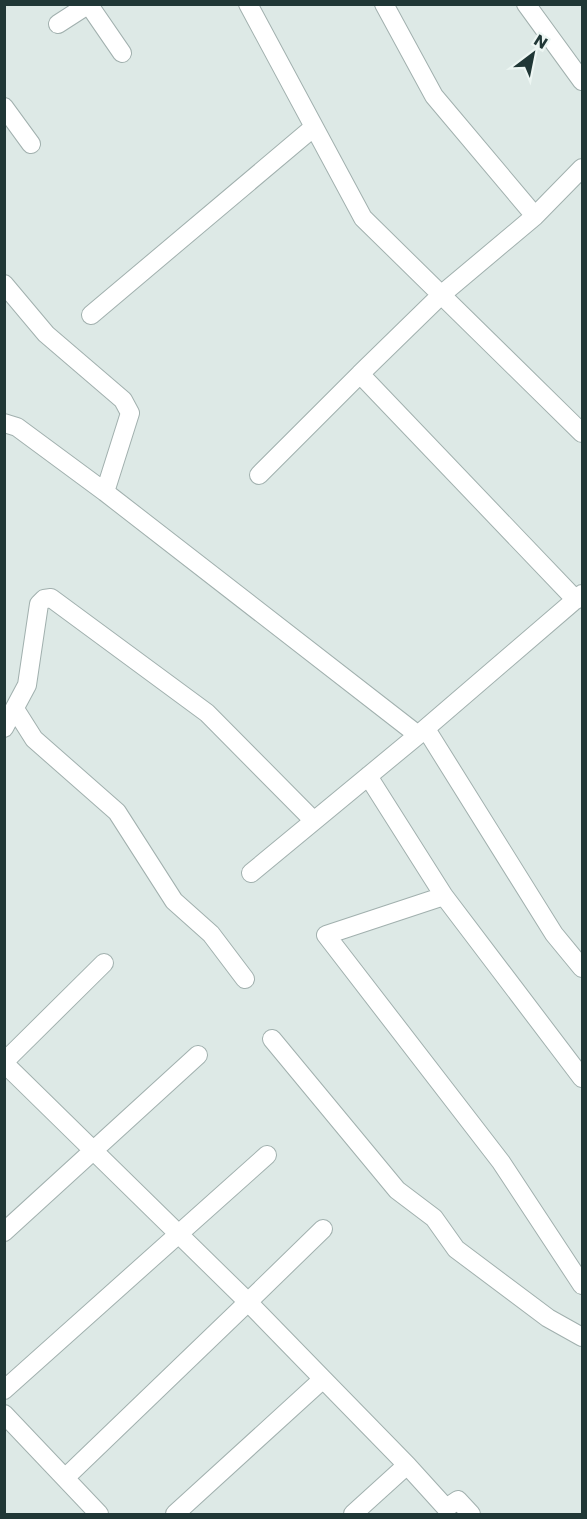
<svg xmlns="http://www.w3.org/2000/svg" width="587" height="1519" viewBox="0 0 587 1519" font-family="Poppins,sans-serif">
<style>
.lines{fill:none;stroke-linecap:round;stroke-linejoin:round}
.street-casing{stroke:#a1b0ae;stroke-width:20}
.street{stroke:#fff;stroke-width:18}
</style>
<rect width="100%" height="100%" fill="#dde9e6"/>
<g class="lines">
<defs>
<path id="street" d="M248,4l115,214 219,215
M384,4l50,92 101,120 -94,79 -81,79 216,226
M526,4l56,77
M89,5l33,48
M58,24l31,-20
M4,107l27,37
M535,216l47,-48
M4,284l42,50 77,66 7,13 -25,79
M91,315l223,-188
M4,423l13,4 88,65 313,243
M259,475l101,-101
M15,709l19,30 83,73 57,89 37,33 34,45
M4,728l23,-43 12,-81 5,-5 7,-1 156,115 107,108
M426,729l128,205 28,34
M368,776l76,120 138,182
M251,873l167,-138 164,-141
M444,896l-118,39 175,227 81,123
M272,1039l125,151 37,28 22,31 92,69 34,19
M4,1062l100,-99
M4,1063l244,239 75,-73
M4,1232l194,-177
M4,1390l263,-235
M4,1414l95,100
M65,1478l183,-176 75,77
M175,1514l148,-135 84,86
M353,1514l54,-49 39,43 12,-8 13,14"/>
</defs>
<use href="#street" class="street-casing"/>
<use href="#street" class="street"/>
</g>
<rect width="587" height="1519" fill="none" stroke="#203736" stroke-width="12"/>
<g transform="translate(533 54) rotate(32)" stroke="#edf6f3" stroke-width="4.5" paint-order="stroke">
<path d="M0-4.5L10 22L0 15L-10 22Z" fill="#203736"/>
<text y="-9" font-size="16" font-weight="bold" text-anchor="middle" fill="#203736">N</text>
</g>
</svg>
